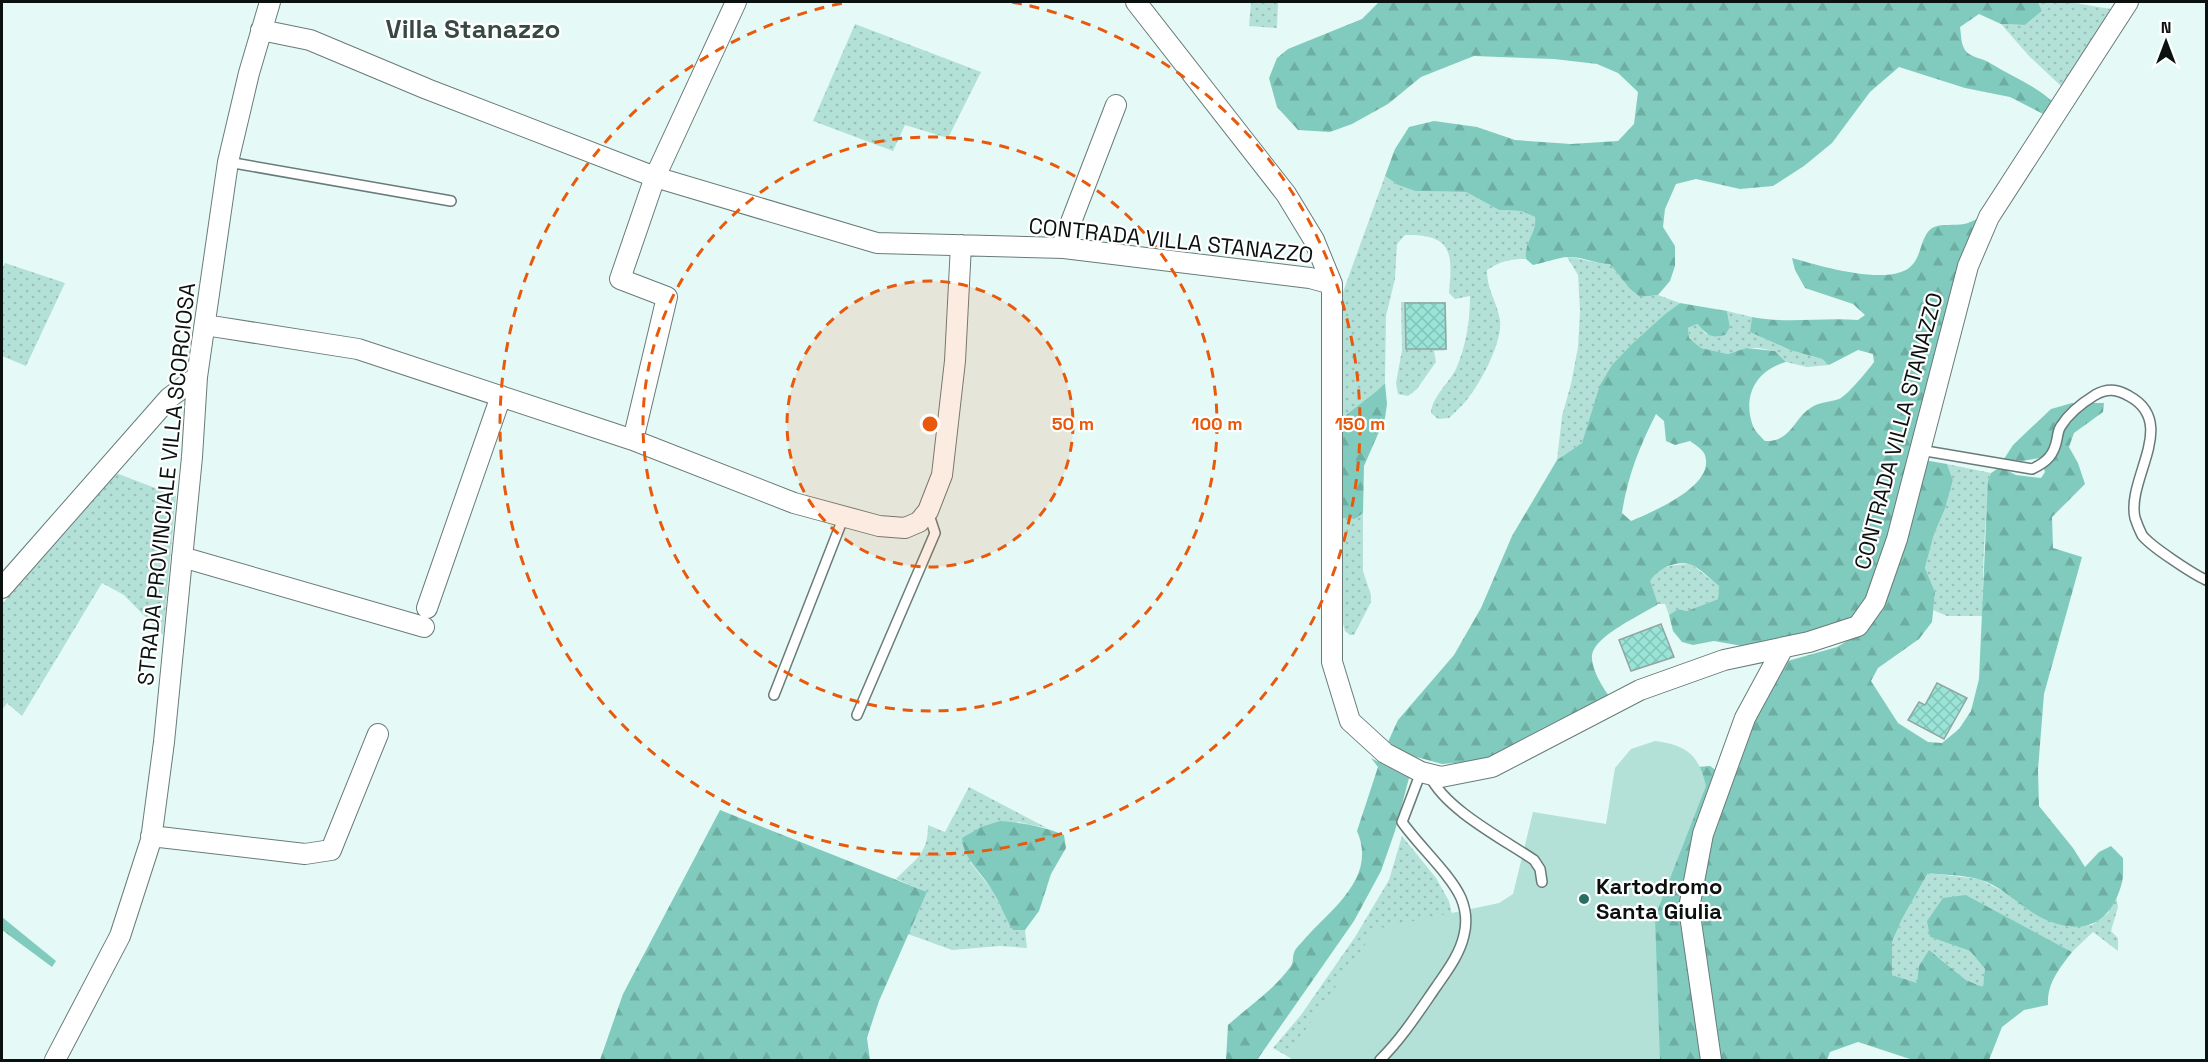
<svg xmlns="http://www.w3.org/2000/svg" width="2208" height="1062" viewBox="0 0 2208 1062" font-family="'Space Grotesk',sans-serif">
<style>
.grass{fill:url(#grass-dots)}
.forest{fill:url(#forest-firs);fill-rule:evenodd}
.park{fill:#b3e1d8}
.building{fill:url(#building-cross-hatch);stroke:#91a5a1;stroke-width:1.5}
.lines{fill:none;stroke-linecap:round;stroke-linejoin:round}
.lane-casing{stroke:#697b78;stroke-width:12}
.street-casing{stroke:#697b78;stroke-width:22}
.lane{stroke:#fff;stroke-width:9}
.street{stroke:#fff;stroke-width:20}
.ring{fill:none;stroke:#e8590c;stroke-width:3;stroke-dasharray:10 8}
.poi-dot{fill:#276e63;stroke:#fff;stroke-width:2}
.labels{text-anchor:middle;stroke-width:4.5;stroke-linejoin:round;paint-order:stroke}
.street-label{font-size:22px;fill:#0a110f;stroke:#fff}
.poi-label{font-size:22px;font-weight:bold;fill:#0a110f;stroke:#fff;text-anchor:start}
.quarter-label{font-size:26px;font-weight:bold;fill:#374845;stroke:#fff}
.centre{fill:#e8590c;stroke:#fff;stroke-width:3}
.ring-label{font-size:18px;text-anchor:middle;font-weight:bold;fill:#e8590c;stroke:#fff;stroke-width:4.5;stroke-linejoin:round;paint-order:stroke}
</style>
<defs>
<pattern id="grass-dots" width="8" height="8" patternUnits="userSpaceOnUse" patternTransform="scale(1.5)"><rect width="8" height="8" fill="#b3e1d8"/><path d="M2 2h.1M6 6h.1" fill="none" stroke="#99c0b8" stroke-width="1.8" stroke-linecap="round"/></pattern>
<pattern id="forest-firs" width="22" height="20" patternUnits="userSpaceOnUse" patternTransform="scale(1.5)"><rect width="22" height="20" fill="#81cbbe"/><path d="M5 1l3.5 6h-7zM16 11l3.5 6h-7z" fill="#6eada2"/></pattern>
<pattern id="building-cross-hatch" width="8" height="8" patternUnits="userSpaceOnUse" patternTransform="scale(1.5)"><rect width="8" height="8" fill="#99e4d7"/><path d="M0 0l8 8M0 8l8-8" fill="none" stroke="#82c3b7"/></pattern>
</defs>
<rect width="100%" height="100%" fill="#e5faf6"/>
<path class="grass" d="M1251,2h27l-1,26 -28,-2z
M2038,2h31l42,7 -49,78 -33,-31 -28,-32 24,1 17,-14z
M855,24l126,48 -33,66 -43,-13 -12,26 -80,-30z
M1385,176l13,9 17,6 51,1 33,18 22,1 14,6c2,17 -11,24 -9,42 -16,0 -25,2 -39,11 0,21 10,31 13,50 3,22 -20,64 -34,81 -5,6 -11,11 -17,17l-11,1 -7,-6c1,-16 17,-29 25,-44 10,-23 14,-48 14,-73l-15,3 -6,-6c4,-41 3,-59 -44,-58l-8,9 -2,35 -9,37 -1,67c-13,14 -29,22 -43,36l1,-127z
M1567,257c15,1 29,7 43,7l20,25 10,8 18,-2 22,8 -15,11 -31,28 -43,77 -9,24 -25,17 5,-44 9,-32 7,-37 2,-36 -2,-36z
M5,263l60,20 -39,83 -24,-10v-87z
M1401,302h45l1,48 -13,1 2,11 -19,27 -9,7 -10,-2 -2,-11 6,-33z
M1727,311l25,6 -1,15 39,18 32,9 7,6 -22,2 -21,-5 -11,-11 -16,-3h-13l-18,6 -27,-6 -12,-10 -1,-10 9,-4 9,10 24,-7z
M1947,464l44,9c-4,9 -2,15 -3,24 -4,40 -6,79 -5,119h-36l-14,-6 2,-18 -10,-24 9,-34 11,-25 8,-29z
M116,473l60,23 -13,139 -39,-40 -22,-12 -80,133 -15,-13 -5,7v-106z
M1363,513v58l8,24v7l-17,33h-4l-5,-4 -4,-15 1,-98 13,1z
M1691,564l28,22 -1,13 -31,12 -9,-2 -9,6 -4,-11h-7l-9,-23c11,-16 23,-16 42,-17z
M969,787l78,41 -29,-6 -48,40 22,28 21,40h12l2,18 -27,-2 -48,4 -44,-16 19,-42 -31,-13c19,-20 32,-24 32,-54l17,7z
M1402,836l34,42 13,23 6,27 -161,132 -21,-12 28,-33 54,-78 34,-57z
M1928,873l51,6 33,17 29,21 28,10 23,-2 16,-12 8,-17 2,11 -7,24 7,7v13l-25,-19 -21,20 -106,-57 -36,42 40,14 16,19 -3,17 -17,-7 -28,-23 -20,27 -26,-9v-33l10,-23z"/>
<path class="forest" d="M1379,2h659l4,9 -17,14 -24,-1 -22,-10 -19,13c1,6 1,14 3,19 4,12 18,11 27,17 20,13 45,22 63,39l-8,13 -35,-18 -45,-9 -66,-21 -29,25 -38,51 -28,23 -31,20 -33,3 -44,-10 -20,5 -11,25 -2,18 12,19v20l-5,15 -12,14 -18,2 -10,-8 -20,-25c-15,0 -28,-8 -43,-7 -11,1 -23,6 -34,8l-7,-6c-2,-19 11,-25 9,-42l-14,-6 -22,-1 -33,-18 -51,-1 -17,-6 -13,-9 10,-27 14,-22 25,-6 43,6 38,13 56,4 47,-3 16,-17 4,-32 -20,-19 -21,-9 -43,-5 -80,-3 -53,21 -33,27 -36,20 -22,8 -32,-2 -21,-23 -8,-29 8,-20 11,-9 74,-30z
M1981,217l-103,367 -14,27 -27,14 -33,11 -56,11 -34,-6 -21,4 -11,-3 -9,-11 -4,-16 9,-6 9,2 31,-12 1,-13c-8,-6 -18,-17 -27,-21 -15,-6 -35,4 -42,16l8,23c-16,11 -63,31 -66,51 -1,13 10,32 18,42l-130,64 -38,3 -29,-8 -25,-14 10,-22 56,-65 27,-47 31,-72 45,-76 25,-17 18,-58 12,-20 22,-23 31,-28 15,-11 47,8 3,16 -5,8c-15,4 -18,-1 -28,-11l-9,4 1,10 12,10 27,6 18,-6 29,3 11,11c-30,8 -44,34 -33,64 2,5 8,11 12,15 27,1 29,-24 47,-34 8,-5 19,-5 27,-8 8,-3 30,-30 35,-37l-1,-8 -15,-4 -29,15 -7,-6 -32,-9 -40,-18 2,-15c35,7 71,0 106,3l7,-5 -12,-11 -48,-16 -10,-18 -3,-12c25,7 102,31 121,6 9,-11 8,-28 19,-36 9,-5 22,-2 32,-4 6,-1 12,-5 17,-7zM1656,414l8,7 2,20 9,4 15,-4c4,3 11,7 14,12 15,32 -52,59 -73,68l-9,-8c5,-35 18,-68 34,-99z
M1385,383l2,21 -2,14 -21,48 -1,47 -8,6 -13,-1v-99c14,-14 30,-22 43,-36z
M2072,403h32l-1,9 -29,21 -5,14 9,16 7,21 -33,33 1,31 29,9 -38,137 -6,76 1,36 34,42 12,19 14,-15 12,-6 12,12c0,9 1,20 -2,28 -12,41 -42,50 -79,32 -22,-11 -39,-32 -64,-39 -15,-4 -34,-4 -50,-6l-26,46 -10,23v33l25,8 2,-17 10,-16 37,30 17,7 2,-18 -15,-18 -40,-14 -3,-16 16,-23 23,-3 106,57c-13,17 -25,31 -24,53l-24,5 -22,17 -13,33h-76l-55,-18 -28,10 -3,8h-114l-23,-148 16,-79 71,-169 60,-17 31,-19 56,-168 23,4 6,16 -8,29 -11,25 -9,34 10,24 -3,30 -13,17 -41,29 -7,13 27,42 30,19 14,1 17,-14 12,-18 8,-32 9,-198 3,-8 9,-6 16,8 25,3 4,-6 -5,-14 -18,3 -18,-2 9,-14 38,-36z
M1371,758l38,20 -14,53 -14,40 -27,50 -97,139h-31l2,-35c21,-19 46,-35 63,-59 3,-5 1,-8 3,-13 1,-4 5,-8 8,-11 27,-32 76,-63 55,-111l21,-64z
M1710,766l11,8 -35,133 21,153h-65l-4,-180 59,-113z
M720,810l207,82 -48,109 -12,37 3,22h-270l23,-66z
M1000,821c23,2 43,5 64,14l2,13 -15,26 -12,37 -14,19h-12c-8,-12 -12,-25 -20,-38 -10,-19 -29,-31 -31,-54l19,-11z
M2,917l54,44 -4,6 -50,-37z"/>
<path class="park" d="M1655,741c32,4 44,14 51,45l-51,131 5,143h-366l-7,-4 89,-127 123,-26 14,-9 20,-82 73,12 9,-56 16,-19z"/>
<path class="building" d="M1405,303h40l1,46h-40z
M1661,624l13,33 -43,14 -12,-31z
M1937,683l30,15 -23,41 -36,-19 11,-18 6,3z"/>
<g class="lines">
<defs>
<path id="lane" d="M228,162l223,39
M1920,450l112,19c15,-7 22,-14 25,-30 1,-5 1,-9 4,-13 8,-13 21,-23 34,-31 12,-7 22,-6 34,1 50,27 -3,83 6,122 2,6 5,13 7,17 8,11 51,39 64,45
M774,695l70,-179
M857,715l78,-182 -7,-21
M1430,776c15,33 73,63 104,84l6,9 2,13
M1380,1060c22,-22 38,-47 56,-73 11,-16 24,-33 28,-52 3,-12 2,-25 -3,-37 -10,-23 -43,-53 -59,-76l19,-50"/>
<path id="street" d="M1136,2l150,192 28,46 18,44v378l18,59 35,32 36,19 20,5 51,-10 148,-77 84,-30 85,-18 49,-16 17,-24 22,-63 71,-273 21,-49 139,-215
M261,30l49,10 117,49 228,88 222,66 187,5 246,30 22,6
M1061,248l55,-143
M205,325l153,24 275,91 161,63 85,23 26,2 14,-6 9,-11 14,-36 13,-114 6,-116
M633,440l34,-143 -47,-18 35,-102 81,-175
M182,557l242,70
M2,588l167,-190 28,-21
M427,608l74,-212
M151,836l154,18 26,-4 47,-116
M55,1060l65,-124 31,-96 13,-98 28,-285 5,-80 31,-215 21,-89 21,-71
M1711,1060l-22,-152 14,-74 42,-116 38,-70"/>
</defs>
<use href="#lane" class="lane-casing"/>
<use href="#street" class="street-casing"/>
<use href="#lane" class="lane"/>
<use href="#street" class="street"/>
</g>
<circle cx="930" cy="424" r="143" fill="#e8590c" fill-opacity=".12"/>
<g class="ring">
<circle cx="930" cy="424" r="143"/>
<circle cx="930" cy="424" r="287"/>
<path d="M1012 2A430 430 0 1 1 848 2"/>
</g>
<circle class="poi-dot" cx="1584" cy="899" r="6"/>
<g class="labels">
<g class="street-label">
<text transform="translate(1171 240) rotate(6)" y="8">CONTRADA VILLA STANAZZO</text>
<text transform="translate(1898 431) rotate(-75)" y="8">CONTRADA VILLA STANAZZO</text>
<text transform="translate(166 484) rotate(-84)" y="8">STRADA PROVINCIALE VILLA SCORCIOSA</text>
</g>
<g class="poi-label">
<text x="1596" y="894">Kartodromo<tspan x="1596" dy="25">Santa Giulia</tspan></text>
</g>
<g class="quarter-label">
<text x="473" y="38">Villa Stanazzo</text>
</g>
</g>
<circle cx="930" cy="424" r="9" class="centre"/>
<g class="ring-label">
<text x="1073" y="430">50 m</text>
<text x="1217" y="430">100 m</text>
<text x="1360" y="430">150 m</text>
</g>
<rect width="2208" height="1062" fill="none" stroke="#0a110f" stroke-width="6"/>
<g transform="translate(2166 42)" stroke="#ffffff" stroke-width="4.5" paint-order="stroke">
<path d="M0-4.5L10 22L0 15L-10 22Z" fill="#0a110f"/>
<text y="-9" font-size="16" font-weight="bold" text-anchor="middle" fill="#0a110f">N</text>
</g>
</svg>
